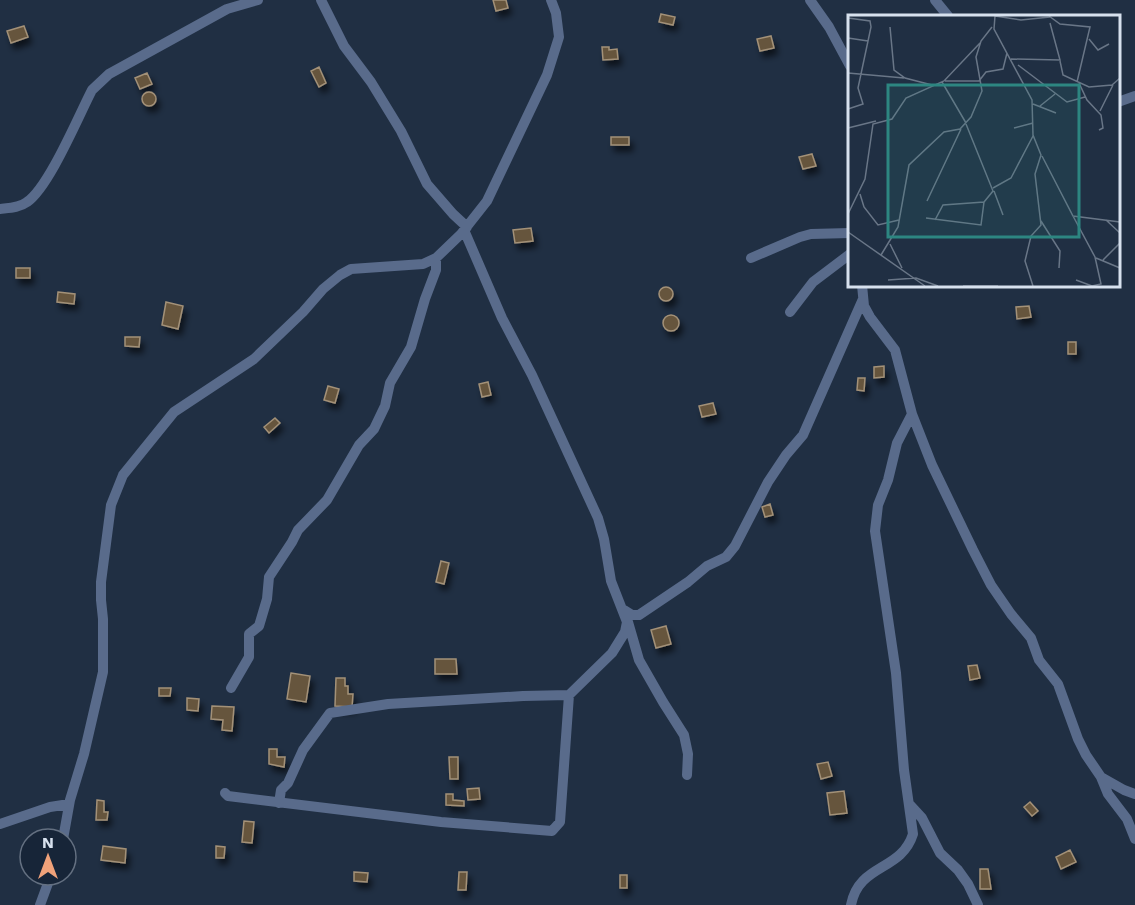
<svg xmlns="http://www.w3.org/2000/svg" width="1135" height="905" viewBox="0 0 1135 905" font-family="'Work Sans',sans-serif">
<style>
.building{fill:#66553d;stroke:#a39178;stroke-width:1.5;filter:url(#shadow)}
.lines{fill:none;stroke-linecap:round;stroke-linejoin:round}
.street{stroke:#596b8b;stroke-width:10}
.inset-road{fill:none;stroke:#697687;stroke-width:1.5}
.view{fill:#2d8681;fill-opacity:0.15;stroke:#2d8681;stroke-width:3}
.inset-edge{fill:none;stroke:#d7e1ee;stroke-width:3}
</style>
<defs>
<filter id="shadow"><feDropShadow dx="3.5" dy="6" stdDeviation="3" flood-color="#0009"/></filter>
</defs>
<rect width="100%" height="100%" fill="#202f43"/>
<path class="building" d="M493,0h13l2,8 -12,3z
M661,14l14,3 -2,8 -14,-3z
M24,26l4,11 -17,6 -4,-12z
M771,36l3,12 -14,3 -3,-12z
M602,47h7v3l8,-1 1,10 -15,1z
M319,67l7,16 -7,4 -8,-16z
M147,73l5,11 -12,5 -5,-11z
M142 99a7 7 0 1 1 14 0a7 7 0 1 1-14 0Z
M611,137h18v8h-18z
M812,154l4,12 -13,3 -4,-12z
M531,228l2,13 -18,2 -2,-13z
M16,268h14v10h-14z
M659 294a7 7 0 1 1 14 0a7 7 0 1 1-14 0Z
M58,292l17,2 -1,10 -17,-2z
M166,302l17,4 -5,23 -16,-4z
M1029,306l2,11 -14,2 -1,-12z
M663 323a8 8 0 1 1 16 0a8 8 0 1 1-16 0Z
M125,337h15l-1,10 -14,-1z
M1068,342h8v12h-8z
M884,366v11l-10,1v-11z
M858,378h7l-1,13 -7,-1z
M488,382l3,13 -9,2 -3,-13z
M328,386l11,3 -4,14 -11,-3z
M713,403l3,11 -14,3 -3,-11z
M275,418l5,5 -11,10 -5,-6z
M770,504l3,11 -8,2 -3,-10z
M441,561l8,2 -5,21 -8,-2z
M666,626l5,18 -15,4 -5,-18z
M435,659h21l1,15h-22z
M977,665l3,13 -10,2 -2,-14z
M291,673l19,3 -4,26 -19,-3z
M336,678h9v8h3v8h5l-1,13 -17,-1z
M159,688h12l-1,8h-11z
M187,698l12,1 -1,12 -11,-1z
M212,706l22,1 -2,24 -10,-1 1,-10 -12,-1z
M269,749h8v8h8l-1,10 -15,-3z
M449,757h9v22h-8z
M828,762l4,14 -11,3 -4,-15z
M479,788l1,11 -12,1 -1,-11z
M844,791l3,22 -17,2 -3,-22z
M446,794h7v6l11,1v5l-18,-1z
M97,800l7,1v11h4l-1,8h-11z
M1030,802l8,9 -6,5 -8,-9z
M244,821l10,1 -2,21 -10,-1z
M103,846l23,3 -1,14 -24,-3z
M216,846l9,1 -1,11h-8z
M1070,850l6,12 -15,7 -5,-12z
M980,869h8l3,20h-11z
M354,872l14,1 -1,9 -13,-1z
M459,872h8l-1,18h-8z
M620,875h7v13h-7z"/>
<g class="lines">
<path class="street" d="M321,0l23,46 27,36 30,49 26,53 26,30 14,13
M810,0l19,27 21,39
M935,0l13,16
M1118,102l17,-6
M0,209c9,-1 19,-1 27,-7 22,-15 51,-85 65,-112l17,-16 118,-65 31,-9
M751,258l49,-21 11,-3 39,-1
M790,312l23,-30 37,-28
M912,414l20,51 41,85 18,35 20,29 20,24 8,22 19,24 20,55 8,16 15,22 23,13 11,4
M624,610l8,5h7l49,-33 19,-16 19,-9 9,-11 33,-64 18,-27 17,-20 60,-136
M628,622l11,38 24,42 21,33 4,19 -1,21
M231,688l18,-31v-23l10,-8 8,-27 2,-22 23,-35 6,-12 29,-30 32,-55 15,-16 11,-23 5,-23 21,-36 14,-48 11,-29v-12
M1101,777l7,17 19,25 8,20
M225,793l3,3 213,26 111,9 8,-9 9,-127
M279,803l2,-13 7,-7 15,-33 27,-37 58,-9 135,-8 46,-1 43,-42 13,-21 2,-10 -16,-41 -7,-42 -6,-21 -66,-143 -30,-57 -38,-88
M910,805l12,13 18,35 18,17 10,14 10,21
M0,824l50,-17 19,-3
M63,839l7,-39 14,-46 19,-82v-53l-2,-19v-18l10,-77 12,-30 51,-63 80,-53 49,-47 20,-23 17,-14 11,-6 72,-5 13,-6 25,-24 26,-33 60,-126 12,-38 -3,-24 -5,-13
M40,905l11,-30
M851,905c8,-42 50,-33 62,-71l-9,-64 -8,-97 -21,-142 3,-26 10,-25 9,-37 15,-29 -17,-64 -25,-33 -6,-11 -2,-21"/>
</g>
<g transform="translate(848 15)">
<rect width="272" height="272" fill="#202f43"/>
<path class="inset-road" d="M147,1l-1,13 38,71 1,35 8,20 -6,19 6,51 -10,11 -6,25 8,25M147,1l26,4 29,-3M201,1l11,8 30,3 -13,55M0,3l22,3 1,6 -13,61 5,16 -15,5M42,12l4,43 11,8 27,7M0,23l20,3M241,24l9,11 11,-6M163,44l49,1 -10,-37M212,46l3,14 26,12 23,-2 8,-7M170,50l49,37 18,-5M0,58l56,5M97,66h34l7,-9 17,-3 4,-16M94,67l24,41M231,68l8,17 14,15 2,13 -4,2M185,89l23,9M192,91l15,-12M252,96l13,-26M0,113l28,-7M166,113l19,-5M194,141l31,60 47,6M145,173l18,-10 22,-42M146,176l9,24M12,179l4,13 14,18 21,-5M79,186l34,-72M0,199l17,-35 8,-55 19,-5 14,-21 38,-17 36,-38M225,201l22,41 6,27 -9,2 -16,-6M78,203l55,7 3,-23M87,205l8,-15 41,-3 9,-11 -27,-67M258,205l14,13M193,206l19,30 -1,17M0,217l77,54M42,229l12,24M33,240l17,-28 11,-62 35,-33 16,-3 11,-12 11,-26 -6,-34 5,-16 11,-14M248,243l24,10M255,245l17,-17M40,265l28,-2 22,8M115,271h35"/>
<path class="view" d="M40,70h191v152h-191z"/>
<rect width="272" height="272" class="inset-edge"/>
</g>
<g transform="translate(48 857)"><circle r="28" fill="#172538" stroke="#647081" stroke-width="1.5"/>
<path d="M0-4.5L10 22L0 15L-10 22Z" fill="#f0a27a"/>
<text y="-9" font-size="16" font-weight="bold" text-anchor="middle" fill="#d7e1ee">N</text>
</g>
</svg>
